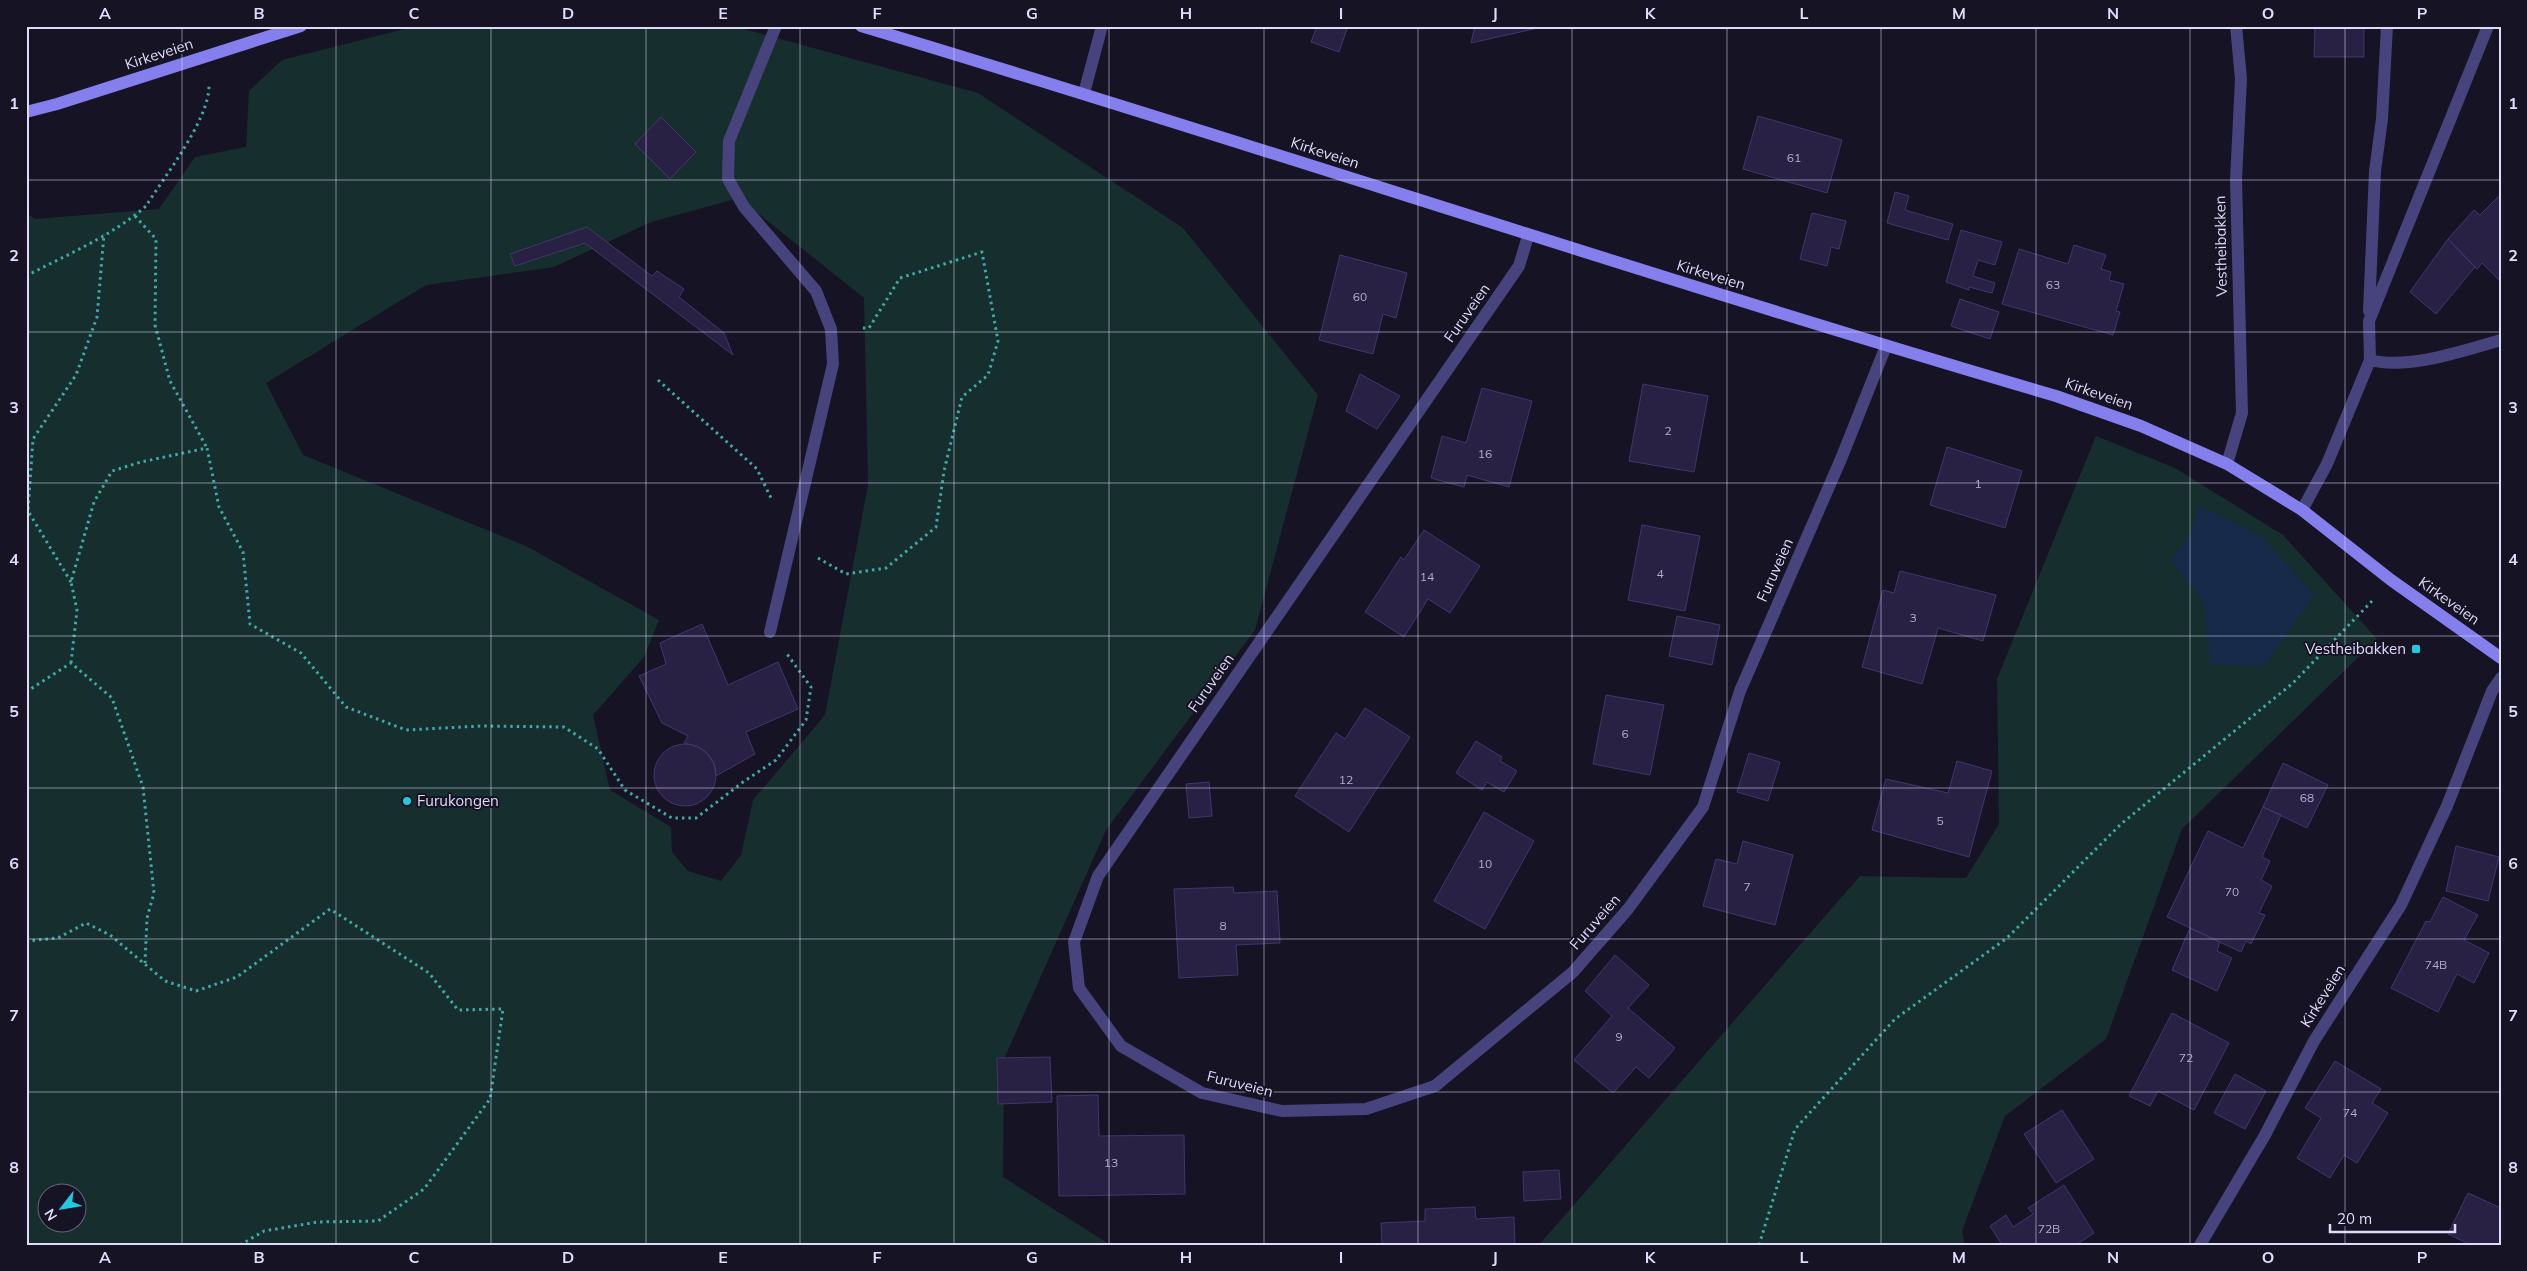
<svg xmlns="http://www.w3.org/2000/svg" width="2527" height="1271" viewBox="0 0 2527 1271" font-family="Mulish,sans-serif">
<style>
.green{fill:#162e2e;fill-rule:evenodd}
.water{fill:#182a49}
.building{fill:#292143;stroke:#42366c}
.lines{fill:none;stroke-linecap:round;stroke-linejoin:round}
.path{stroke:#40a9a5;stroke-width:3;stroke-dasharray:2.5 4;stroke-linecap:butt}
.service{stroke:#47447d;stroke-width:12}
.minor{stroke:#47447d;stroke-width:12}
.secondary{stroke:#847fed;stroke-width:12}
.grid{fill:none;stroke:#dfdbfa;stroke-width:1;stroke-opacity:0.55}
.poi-dot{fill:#21c9e0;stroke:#161325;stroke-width:2}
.labels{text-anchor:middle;stroke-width:4;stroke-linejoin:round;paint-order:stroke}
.number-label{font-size:12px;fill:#b2accc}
.street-label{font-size:15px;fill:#dfdbfa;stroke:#161325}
.poi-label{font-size:15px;fill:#dfdbfa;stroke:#161325;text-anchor:end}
.neatline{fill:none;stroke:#dfdbfa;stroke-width:2}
.grid-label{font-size:16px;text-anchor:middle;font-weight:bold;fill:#dfdbfa}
</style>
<rect width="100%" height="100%" fill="#161325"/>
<path class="green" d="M417,26h316l245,67 205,135 135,167 -63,235 -149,200 -102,229 -1,118 106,67 6,1h-1089v-1032l9,6 124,-10 36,-52 51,-10 3,-56 33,-31zM739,198l125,100 4,187 -43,230 -72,85 -12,55 -20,26 -33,-10 -16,-19 -1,-25 -61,-37 -17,-75 51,-58 15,-37 -133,-74 -223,-91 -37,-72 160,-98 128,-18 97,-45zM48,1194h30v30h-30z
M2096,436l79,32 108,67 94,104 -195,190 -76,210 -101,77 -43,115 3,14h-426l321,-369 106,2 33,-54 -2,-145z"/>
<path class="water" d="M2199,506l62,30 53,59 -51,72 -53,-4 -6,-62 -34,-41 20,-24z"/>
<path class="building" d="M1317,26h31l-9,26 -28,-10z
M1475,26h72l-76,17z
M2315,26h49v31h-50z
M1758,116l84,24 -15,53 -84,-24z
M661,117l35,35 -26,27 -35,-35z
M1895,192l14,4 -4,14 48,14 -5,16 -61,-17z
M2501,194v88l-19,-19 -5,6 -29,-30 26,-29 6,5z
M1812,213l34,8 -7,28 -8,-2 -4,19 -27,-7z
M587,227l65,49 5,-5 27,18 -5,8 45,36 9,22 -148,-112 -70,23 -5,-12z
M1961,230l41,12 -7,23 -17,-5 -5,16 22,7 -3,10 -23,-6v3l-23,-8z
M2448,239l27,28 -39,47 -26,-22z
M2074,245l32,10 -5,14 10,3 -2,8 15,4 -8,27 4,1 -7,23 -111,-31 17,-55 49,15z
M1340,255l67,18 -11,45 -13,-4 -10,40 -54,-14z
M1960,299l39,13 -9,27 -39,-13z
M1360,374l40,22 -23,33 -31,-18z
M1643,384l65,12 -14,76 -65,-11z
M1482,388l50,13 -23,86 -42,-12 -3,12 -33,-9 11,-42 24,7z
M1947,447l75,24 -17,57 -75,-23z
M1642,525l58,11 -15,75 -57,-11z
M1424,530l56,36 -30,47 -22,-14 -24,38 -39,-25 36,-55 3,3z
M1900,571l96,24 -13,46 -45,-13 -16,56 -60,-17 21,-77 11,3z
M1677,616l43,9 -8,40 -43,-9z
M702,624l26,61 50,-23 20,47 -52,23 9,22 -39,22 -2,-12 -7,-11 -11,-7 -12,-3 4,-7 -26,-13 -23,-47 27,-12 -6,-21z
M1606,695l58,10 -14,70 -57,-11z
M1365,708l45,29 -61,95 -54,-36 41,-63 9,6z
M1476,741l26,16 -2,4 17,10 -13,21 -17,-10 -5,8 -26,-17z
M654 775a31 31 0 1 1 62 0a31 31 0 1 1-62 0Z
M1749,753l31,9 -12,39 -31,-9z
M1957,761l35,10 -23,86 -97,-27 14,-51 62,14z
M2283,763l45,22 -21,43 -44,-21z
M1209,782l3,34 -23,2 -3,-34z
M2263,807l18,8 -19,42 8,4 -9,19 11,6 -13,27 6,2 -14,29 -5,-3 -5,11 -74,-35 41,-86 35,17z
M1484,812l50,29 -49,88 -51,-28z
M1743,841l50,14 -18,70 -72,-19 13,-47 21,5z
M2456,846l43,11 -11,44 -42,-10z
M1233,887l1,6 43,-2 3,52 -44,2 2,30 -59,3 -5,-89z
M2443,897l35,18 -14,25 25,13 -15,30 -17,-9 -19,38 -47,-24 35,-67 4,1z
M2190,928l30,14 -3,9 15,7 -15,33 -45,-21z
M1615,955l34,30 -21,23 47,40 -26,30 -13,-11 -23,26 -39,-33 38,-44 -27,-25z
M2172,1013l57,30 -35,67 -36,-19 -8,15 -21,-10z
M1050,1057l2,45 -54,2 -1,-46z
M2335,1061l46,28 -9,14 16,10 -31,50 -13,-8 -14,23 -33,-20 24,-40 -16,-10z
M2235,1074l31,17 -21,38 -31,-16z
M1098,1095l1,41 85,-1 1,59 -126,2 -2,-100z
M2062,1110l32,49 -38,24 -32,-49z
M1559,1170l2,29 -37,2 -1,-29z
M2064,1185l30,48 -18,12h-74l-12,-19 16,-11 7,12 20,-13 -5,-6z
M2468,1193l33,15v37h-30l-23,-11z
M1475,1207l1,12 38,-2 1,28h-133l-1,-22 44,-2v-12z"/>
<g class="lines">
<path class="path" d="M135,216l21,23 -1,86 15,56 37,67
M26,276c40,-21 86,-40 120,-70 18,-29 63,-86 63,-120
M658,380l99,89 14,29
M818,558l28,16 40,-6 50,-41 8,-56 18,-74 26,-22 10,-34 -16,-89 -82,26 -31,50h-10
M71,582l-43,-71 5,-72 43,-64 21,-58 7,-83
M71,663l6,-53 -6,-28 23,-80 18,-31 29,-9 66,-14 12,59 24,45 7,72 51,29 45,54 60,23 75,-4 83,1 34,22 27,41 47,28h24l47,-36 33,-22 30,-40 5,-33 -24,-33
M26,692l45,-29 41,35 31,89 11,106 -7,25 -2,45
M26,941l32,-3 28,-15 24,12 55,46 31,10 41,-14 93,-68 99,64 29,37 45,-1 -13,90 -66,90 -46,32 -60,1 -54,9 -24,14
M1759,1245l36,-116 100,-110 112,-81 114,-114 172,-141 79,-82"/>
<path class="service" d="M770,632l63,-268 -2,-35 -15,-38 -72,-84 -16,-28 1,-38 47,-115"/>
<path class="minor" d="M1084,93l18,-67
M1528,236l-9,30 -421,610 -24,66 5,46 42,58 81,47 80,18 84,-2 69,-23 138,-114 55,-63 75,-102 37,-116 101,-232 45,-113
M2369,311l6,-140 7,-52 5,-93
M2370,360c39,10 92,-9 131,-20
M2227,464l15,-51 -6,-233 5,-101 -5,-53
M2302,510l25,-46 43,-104 -1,-39 119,-295
M2200,1245l65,-110 49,-94 87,-136 46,-99 45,-115 9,-13"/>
<path class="secondary" d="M861,26c400,120 795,253 1195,370l85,30 86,38 75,46 89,70 110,78
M26,112l31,-8 244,-78"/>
</g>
<path class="grid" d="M182,26v1219M336,26v1219M491,26v1219M646,26v1219M800,26v1219M954,26v1219M1109,26v1219M1264,26v1219M1418,26v1219M1572,26v1219M1727,26v1219M1881,26v1219M2036,26v1219M2190,26v1219M2345,26v1219M26,180h2475M26,332h2475M26,483h2475M26,636h2475M26,788h2475M26,939h2475M26,1092h2475"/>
<g class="poi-dot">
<rect x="2411" y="644" width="10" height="10" rx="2.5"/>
<circle cx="407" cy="801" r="5"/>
</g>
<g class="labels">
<g class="number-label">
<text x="1794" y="162">61</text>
<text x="2053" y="289">63</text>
<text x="1360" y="301">60</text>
<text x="1668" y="435">2</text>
<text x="1485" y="458">16</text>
<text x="1978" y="488">1</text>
<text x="1660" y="578">4</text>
<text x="1427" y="581">14</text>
<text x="1913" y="622">3</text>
<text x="1625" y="738">6</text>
<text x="1346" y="784">12</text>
<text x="2307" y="802">68</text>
<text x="1940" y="825">5</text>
<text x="1485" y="868">10</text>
<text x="1747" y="891">7</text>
<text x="2232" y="896">70</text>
<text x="1223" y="930">8</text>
<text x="2436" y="969">74B</text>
<text x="1619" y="1041">9</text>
<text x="2186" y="1062">72</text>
<text x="2350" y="1117">74</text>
<text x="1111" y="1167">13</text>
<text x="2049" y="1233">72B</text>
</g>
<g class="street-label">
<text transform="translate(159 54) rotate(-18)" y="5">Kirkeveien</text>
<text transform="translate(1325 153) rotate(18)" y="5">Kirkeveien</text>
<text transform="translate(2221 246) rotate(-91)" y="5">Vestheibakken</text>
<text transform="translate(1711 275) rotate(17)" y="5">Kirkeveien</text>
<text transform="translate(1467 313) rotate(-55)" y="5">Furuveien</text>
<text transform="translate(2099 394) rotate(19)" y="5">Kirkeveien</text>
<text transform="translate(1775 570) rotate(-66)" y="5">Furuveien</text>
<text transform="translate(2449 601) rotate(35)" y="5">Kirkeveien</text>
<text transform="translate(1211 683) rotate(-55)" y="5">Furuveien</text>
<text transform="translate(1595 922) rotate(-49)" y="5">Furuveien</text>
<text transform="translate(2323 996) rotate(-58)" y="5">Kirkeveien</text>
<text transform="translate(1240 1084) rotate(14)" y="5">Furuveien</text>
</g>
<g class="poi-label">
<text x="2406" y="654">Vestheibakken</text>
<text x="417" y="806" text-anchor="start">Furukongen</text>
</g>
</g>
<rect width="2527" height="1271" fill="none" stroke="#161325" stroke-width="55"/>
<g transform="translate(62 1208) rotate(239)"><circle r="24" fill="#161325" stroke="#66637a"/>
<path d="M0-4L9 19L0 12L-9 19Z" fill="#21c9e0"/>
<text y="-8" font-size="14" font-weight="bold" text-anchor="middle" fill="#dfdbfa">N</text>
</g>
<path d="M2330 1224v8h125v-8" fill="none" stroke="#dfdbfa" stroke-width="2.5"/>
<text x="2337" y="1224" font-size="15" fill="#dfdbfa" stroke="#161325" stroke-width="4" paint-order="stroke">20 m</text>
<rect x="28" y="28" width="2472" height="1216" class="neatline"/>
<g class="grid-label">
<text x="105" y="19">A</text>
<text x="259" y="19">B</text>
<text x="414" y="19">C</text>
<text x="568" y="19">D</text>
<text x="723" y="19">E</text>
<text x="877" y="19">F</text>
<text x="1032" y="19">G</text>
<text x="1186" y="19">H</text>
<text x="1341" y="19">I</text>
<text x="1495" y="19">J</text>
<text x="1650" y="19">K</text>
<text x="1804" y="19">L</text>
<text x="1959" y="19">M</text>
<text x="2113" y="19">N</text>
<text x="2268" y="19">O</text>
<text x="2422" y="19">P</text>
<text x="14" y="109">1</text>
<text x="2513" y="109">1</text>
<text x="14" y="261">2</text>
<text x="2513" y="261">2</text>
<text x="14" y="413">3</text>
<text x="2513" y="413">3</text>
<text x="14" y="565">4</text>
<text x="2513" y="565">4</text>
<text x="14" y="717">5</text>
<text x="2513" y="717">5</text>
<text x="14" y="869">6</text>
<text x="2513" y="869">6</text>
<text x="14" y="1021">7</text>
<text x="2513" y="1021">7</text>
<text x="14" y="1173">8</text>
<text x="2513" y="1173">8</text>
<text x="105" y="1263">A</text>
<text x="259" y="1263">B</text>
<text x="414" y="1263">C</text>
<text x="568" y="1263">D</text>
<text x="723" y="1263">E</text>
<text x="877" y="1263">F</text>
<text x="1032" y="1263">G</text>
<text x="1186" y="1263">H</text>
<text x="1341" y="1263">I</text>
<text x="1495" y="1263">J</text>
<text x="1650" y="1263">K</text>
<text x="1804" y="1263">L</text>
<text x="1959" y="1263">M</text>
<text x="2113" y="1263">N</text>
<text x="2268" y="1263">O</text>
<text x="2422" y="1263">P</text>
</g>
</svg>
